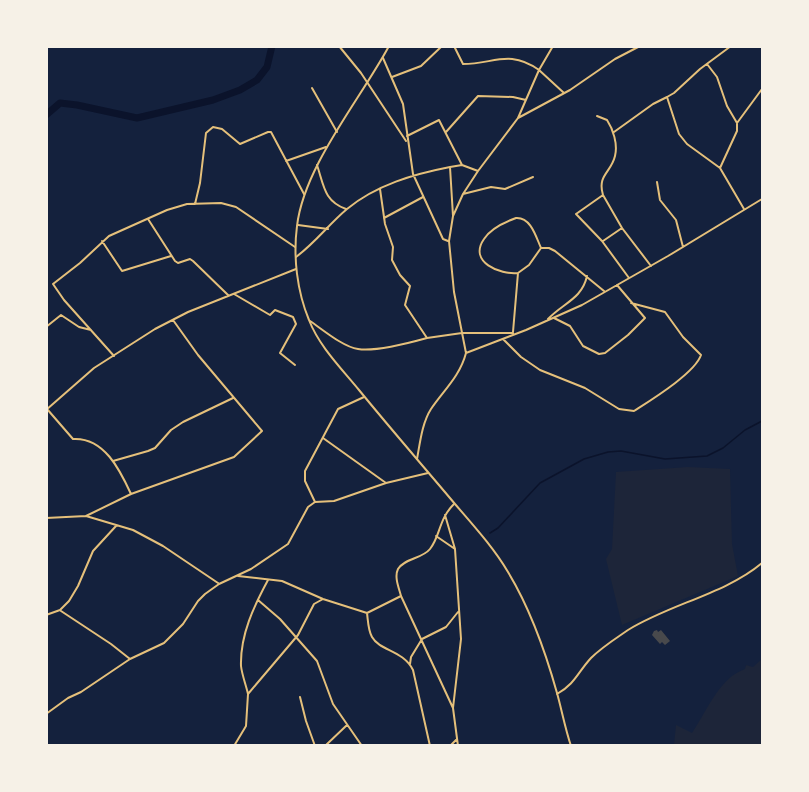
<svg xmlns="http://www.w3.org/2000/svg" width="809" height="792" viewBox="0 0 809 792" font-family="'Space Grotesk',sans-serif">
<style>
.green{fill:#1d2539}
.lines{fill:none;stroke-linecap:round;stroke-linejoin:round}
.stream{stroke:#0b132b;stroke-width:1.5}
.river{stroke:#0b132b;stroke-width:7}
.building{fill:#48494c}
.minor{stroke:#e5c07b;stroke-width:2}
.tertiary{stroke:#e5c07b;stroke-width:2}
</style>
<rect width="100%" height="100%" fill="#14213d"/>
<path class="green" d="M688,467l42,2 2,75 6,32 -116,49 -16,-66 6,-10 4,-77z
M762,659v86h-88l2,-20 16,8c15,-22 27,-55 53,-64l1,-4 7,2z"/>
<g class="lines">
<path class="stream" d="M490,533l8,-5 42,-45 44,-24 24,-7 13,-1 44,8 42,-3 16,-8 22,-18 17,-9"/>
<path class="river" d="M46,115l14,-12 17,2 60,13 76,-18 27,-10 17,-10 10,-13 5,-21"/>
</g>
<path class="building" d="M657,630l1,2 3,-2 9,11 -5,4 -3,-3 -2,2 -8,-9 2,-4z"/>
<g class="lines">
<path class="minor" d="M339,46l22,27 45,68
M454,46l9,18c31,0 46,-15 76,6l14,-24
M383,58l20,46 10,70 30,65 5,2
M707,64l10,13 10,29 10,17 25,-34
M392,77l29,-11 21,-20
M312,88l25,44
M667,97l7,-4 26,-24 31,-23
M597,116l10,4c6,9 11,24 8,36 -4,17 -18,19 -12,39l-27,19 26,27 27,37
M518,118l21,-48 25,23
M446,132l32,-36 35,1 13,3
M614,132l39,-28 14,-7 12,37 8,10 33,24 24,41
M407,136l32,-16 23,45
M286,161l40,-14
M317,165c7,21 7,36 29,44
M450,167l12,-2 16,6
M720,168l17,-37v-7
M657,182l3,18 16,20 7,27
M380,189l5,35 8,23 -1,13 8,15 10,11 -5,19 22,33 35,-5h51
M463,194l28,-7 14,2 28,-12
M195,204l5,-21 6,-50 7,-6 9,2 18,15 28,-12h3l33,62
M384,218l39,-21
M516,218c15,-1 20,19 25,30l-12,17 -11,8c-18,2 -50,-11 -34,-34 7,-11 21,-17 32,-21z
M148,219l27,42 3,2 12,-4 3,2 35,34
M298,225l30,4
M622,228l29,38
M102,241l20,30 49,-15
M603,241l19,-13 -19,-33
M541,248h8l6,3 49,40
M296,257c20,-15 33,-33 51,-48 29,-24 67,-35 103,-42l3,49
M234,294l36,21 5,-5 18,7 3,7 -16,29 15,12
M554,318l16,8 13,20 16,8 6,-1 23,-18 17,-17 -28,-33
M548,319c15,-16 34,-20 39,-43
M310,321c12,8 33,26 48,28 17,3 51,-6 69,-11
M46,327l15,-12 18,12 12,3
M513,332l5,-59
M503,339l18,18 19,13 45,18 34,21 15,2c17,-11 61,-38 67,-56l-18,-18 -18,-25 -34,-9
M466,353l-12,-61 -5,-51 4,-25 10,-22 15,-23 40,-53 52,-28 45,-31 25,-13
M114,356l-50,-56 -11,-16 27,-21 29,-27 58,-26 20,-6 34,-1 15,4 59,40
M47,409l26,30c31,-2 47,31 58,55
M46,410l48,-42 61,-39 33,-17 108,-43
M323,438l63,45
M417,459c3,-16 5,-36 14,-50 13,-19 29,-33 35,-56l60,-23 56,-25 86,-49 94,-57
M113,461l35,-10 7,-3 16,-18 12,-8 50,-24
M315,502l-10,-21v-10l33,-62 26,-12
M454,504c-16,16 -13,31 -24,45 -8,10 -25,9 -32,20 -4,8 1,19 3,27l52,112 5,38
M445,515l10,34 6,90 -8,69
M86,516l45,-22 103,-37 28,-26 -64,-76 -25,-35
M46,518l40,-2 47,14 30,16 55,37
M436,536l19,13
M238,576l44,5 41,18 44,14 34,-17
M258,600l22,19 37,42 16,43 29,42
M61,611l50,33 19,15
M367,613c1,7 1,17 5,24 8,14 31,13 41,33l17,76
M46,615l14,-5 9,-9 9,-15 15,-35 23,-25
M410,664l1,-7 11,-18 24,-12 12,-15
M248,694c-2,-9 -6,-19 -7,-28 -1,-31 13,-60 27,-86
M300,697l6,24 9,25
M46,714l22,-16 13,-6 49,-33 34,-16 19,-19 15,-23 7,-7 14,-10 32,-15 37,-25 20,-37 7,-5 19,-1 52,-18 42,-10
M234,746l12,-20 2,-32 50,-59 16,-31 9,-5
M325,746l22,-21
M450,746l7,-7"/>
<path class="tertiary" d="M389,46c-29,54 -85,120 -92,180 -4,31 0,65 12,94 10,26 32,48 50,70 31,38 64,76 96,114 18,21 39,44 53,68 23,38 37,78 49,121 5,18 8,35 14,53
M557,694c18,-10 21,-22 34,-36 11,-11 24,-19 37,-28 42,-26 97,-36 134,-67"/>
</g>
<rect width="809" height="792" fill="none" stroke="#f6f1e7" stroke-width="96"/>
</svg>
